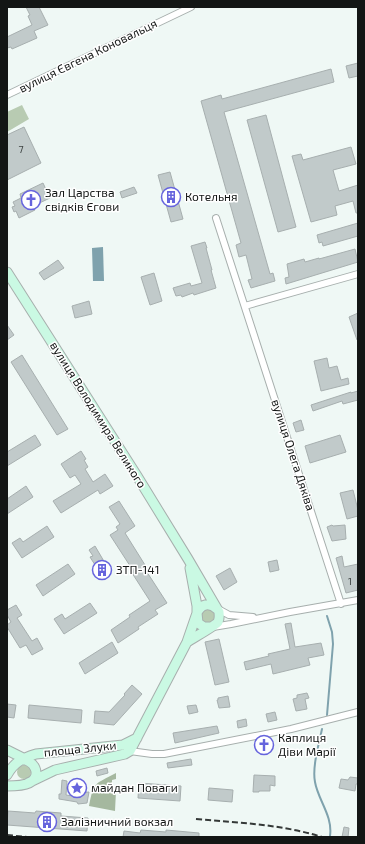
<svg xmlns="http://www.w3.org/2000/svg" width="365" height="844" viewBox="0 0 365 844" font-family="'Exo 2',sans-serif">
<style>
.green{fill:#b8cbb2}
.forest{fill:#a5b89f}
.water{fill:#7fa2ad}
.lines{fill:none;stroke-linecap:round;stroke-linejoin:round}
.stream{stroke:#7fa2ad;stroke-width:2}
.building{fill:#c1caca;stroke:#a7afaf}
.street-casing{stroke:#a7afad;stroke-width:8}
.secondary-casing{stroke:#a7afad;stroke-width:11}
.street{stroke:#fff;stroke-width:6}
.secondary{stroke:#caf9e3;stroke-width:9}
.rail{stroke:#343837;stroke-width:2;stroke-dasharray:6 3;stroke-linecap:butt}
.labels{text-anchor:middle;stroke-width:3;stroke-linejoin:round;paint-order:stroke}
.number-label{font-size:10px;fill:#3e4342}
.street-label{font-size:12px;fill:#131615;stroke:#fff}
.poi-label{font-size:12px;fill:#131615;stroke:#fff;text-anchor:start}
</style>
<rect width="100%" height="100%" fill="#eff8f5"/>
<path class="green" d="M22,105l7,14 -22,13v-20z
M201 616a7 7 0 1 1 14 0a7 7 0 1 1-14 0Z
M17 772a7 7 0 1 1 14 0a7 7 0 1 1-14 0Z"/>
<path class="forest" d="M116,773v6l-4,1v11h4l-1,20 -26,-5c5,-25 5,-21 27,-33z"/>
<path class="water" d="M103,247l1,34h-11l-1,-33z"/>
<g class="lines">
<path class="stream" d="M327,616l5,16 1,12 -6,71
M322,729c-3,15 -10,38 -7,53 3,18 18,34 15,54"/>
</g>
<path class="building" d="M26,7h13l9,18 -14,6 3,7 -25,11 -1,-2 -4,1v-11l25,-12 -4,-9 2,-1z
M358,63v13l-9,2 -3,-12z
M331,69l3,13 -110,30 46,162 3,-1 2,8 -24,7 -3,-8 4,-1 -6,-24 -7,2 -3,-12 5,-2 -40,-142 20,-6 1,4z
M266,115l30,112 -18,5 -31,-112z
M24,127l17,36 -34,17v-45z
M351,147l5,17 -23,6 6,21 19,-6v28h-2l-3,-12 -18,5 2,9 -26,7 -19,-66 9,-2 2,6z
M170,172l13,47 -12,3 -13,-47z
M43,183l7,15 -17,8 2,4 -16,8 -3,-7 -2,1 -2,-5 3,-1 -2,-4 8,-4 -1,-4z
M134,187l3,6 -15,5 -2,-6z
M358,223v13l-35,10 -1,-4 -3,1 -2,-8z
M205,242l2,6h-1l6,22h-1l5,18 -22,7 -1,-2 -11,4 -1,-2 -5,1 -3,-8 17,-5 1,3 11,-3 -11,-37z
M355,249l3,13 -72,22 -1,-6 4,-1 -2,-13 17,-5 1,3 14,-4v1z
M58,260l6,8 -20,12 -5,-7z
M154,273l8,28 -12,4 -9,-28z
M89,301l3,13 -17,4 -3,-12z
M358,313v27h-1l-8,-23z
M7,325l7,10 -7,5z
M22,355l46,74 -11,6 -46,-73z
M327,358l2,10 8,-2 4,14 7,-2 1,6 -28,7 -7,-30z
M358,391v9l-15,4 -1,-3 -29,10 -2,-6 40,-13v1z
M301,420l3,10 -8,2 -3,-9z
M35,435l6,10 -34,21v-14z
M340,435l6,17 -36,11 -5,-17z
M81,451l5,8 -2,1 4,7 -3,2 8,13 12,-8 8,12 -13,8 -2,-4 -37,23 -8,-12 28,-17 -6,-9 -5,3 -9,-14z
M26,486l7,11 -26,17v-15z
M353,490l5,20v6l-11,3 -7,-26z
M119,501l16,25 -10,7 20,32 -2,1 24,37 -12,7 3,4 -20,13 1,2 -21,14 -7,-13 19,-13 -1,-2 21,-14 -18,-28 2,-1 -24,-37 8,-5 -2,-3 4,-3 -11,-17z
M332,525l1,1 12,-1 1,14 -14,2 -5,-14z
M47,526l7,11 -32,21 -10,-15 8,-5 3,4z
M95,546l10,17 -3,2 5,8 -5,3 -12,-19 3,-1 -4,-6z
M342,556l2,11 14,-3v26l-12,3 -10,-35z
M277,560l2,10 -9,2 -2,-10z
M68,564l7,10 -32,22 -7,-11z
M230,568l7,14 -13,8 -8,-14z
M90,603l7,10 -33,21 -10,-15 8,-5 3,5z
M16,605l6,10 -5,3 15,23 5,-3 6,11 -11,6 -6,-10 -6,3 -13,-21v-2l4,-3 -4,-7v-5z
M291,623l4,24 26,-4 3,12 -16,3 2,7 -37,9 -2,-10 -25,6 -2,-8 25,-6 -1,-2 22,-5 -5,-25z
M219,639l10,43 -14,3 -10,-43z
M112,642l6,11 -33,21 -6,-11z
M132,685l10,9 -28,31 -20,-2 1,-12 14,1 16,-17 -1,-1z
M307,693l2,5 -4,1 2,10 -11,2 -3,-12 4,-1v-3z
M228,696l2,11 -11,1 -2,-8h1v-2z
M7,704l9,1 -2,13 -7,-1z
M29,705l53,5 -1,13 -53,-5z
M196,705l2,7 -9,2 -2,-8z
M275,712l2,8 -9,2 -2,-8z
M246,719l1,7 -9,2 -1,-7z
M217,726l2,7 -44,10 -2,-10z
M315,736l1,5 -9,1 -1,-5z
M191,759l1,6 -24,3 -1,-5z
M107,768l1,5 -11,3 -1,-5z
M254,775l21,1v10l-5,-1v6h-11v1h-6z
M350,777l8,1v6h-2l-1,7 -16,-3 2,-9 7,1z
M62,780l5,1 -1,14 13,2v-4l10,-1 -2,11 -9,1 -1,-2 -18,-3v-5h2z
M139,783l42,3 -1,15 -42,-3z
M209,788l24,2 -1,12 -24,-2z
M8,811l27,2 1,-2 25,2v3l27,2 -1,13 -80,-6z
M344,827l5,1 -1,9h-6z
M141,830l25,2v-2l33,3v4h-76l1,-6 16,2z"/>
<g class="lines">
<defs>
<path id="street" d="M7,95l184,-88
M216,218l125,386
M245,306l113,-32
M218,609l11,6 24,2
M213,627l18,-3 59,-12 68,-12
M130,751l22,3h12l127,-25 67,-17"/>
<path id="secondary" d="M7,272l130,204 51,83 31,53c0,3 1,6 -1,10 -3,4 -25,16 -31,20
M211,627h-7l-6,-4 -1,-10c4,-9 12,-11 20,-4
M7,750l20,10
M7,775c7,-13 16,-17 29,-21l87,-9 14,-7
M28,783l27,-13 70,-16 5,-3 57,-109 10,-29v-7l-7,-38
M7,786c7,0 16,0 22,-3 14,-7 5,-25 -9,-23"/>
</defs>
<use href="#street" class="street-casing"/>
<use href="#secondary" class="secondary-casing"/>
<use href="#street" class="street"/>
<use href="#secondary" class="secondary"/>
<path class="rail" d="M196,819c44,4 84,5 126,18
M7,835l20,2"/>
</g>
<defs>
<symbol id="building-ring" viewBox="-11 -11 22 22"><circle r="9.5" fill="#fff" stroke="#6664dd" stroke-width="1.5"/><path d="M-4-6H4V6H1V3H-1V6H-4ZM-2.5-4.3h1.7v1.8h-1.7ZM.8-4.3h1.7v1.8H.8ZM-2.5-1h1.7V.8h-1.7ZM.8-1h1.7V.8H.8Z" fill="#6664dd"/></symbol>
<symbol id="church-ring" viewBox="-11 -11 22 22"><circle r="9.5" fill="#fff" stroke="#6664dd" stroke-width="1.5"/><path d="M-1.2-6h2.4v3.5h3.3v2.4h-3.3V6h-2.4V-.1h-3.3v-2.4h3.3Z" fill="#6664dd"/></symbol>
<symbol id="sight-ring" viewBox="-11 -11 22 22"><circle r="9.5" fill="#fff" stroke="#6664dd" stroke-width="1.5"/><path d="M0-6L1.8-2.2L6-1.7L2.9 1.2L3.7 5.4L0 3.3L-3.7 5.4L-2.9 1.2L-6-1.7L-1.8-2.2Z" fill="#6664dd"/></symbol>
</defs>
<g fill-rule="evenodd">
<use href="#building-ring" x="160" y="186" width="22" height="22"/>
<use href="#church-ring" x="20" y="189" width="22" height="22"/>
<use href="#building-ring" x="91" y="559" width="22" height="22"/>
<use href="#church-ring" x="253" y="734" width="22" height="22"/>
<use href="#sight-ring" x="66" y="777" width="22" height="22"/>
<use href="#building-ring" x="36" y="811" width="22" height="22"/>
</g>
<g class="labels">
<g class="number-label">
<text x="21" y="153">7</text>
<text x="350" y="585">1</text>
</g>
<g class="street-label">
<text transform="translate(88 56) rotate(-26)" y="4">вулиця Євгена Коновальця</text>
<text transform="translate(98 415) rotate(58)" y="4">вулиця Володимира Великого</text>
<text transform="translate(293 455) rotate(72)" y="4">вулиця Олега Дяківа</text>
<text transform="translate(80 749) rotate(-6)" y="4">площа Злуки</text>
</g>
<g class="poi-label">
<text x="45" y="197">Зал Царства<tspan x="45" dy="14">свідків Єгови</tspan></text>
<text x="185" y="201">Котельня</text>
<text x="116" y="574">ЗТП-141</text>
<text x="278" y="742">Каплиця<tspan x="278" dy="14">Діви Марії</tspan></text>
<text x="91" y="792">майдан Поваги</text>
<text x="61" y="826">Залізничний вокзал</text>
</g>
</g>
<rect width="365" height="844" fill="none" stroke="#131615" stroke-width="16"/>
</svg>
